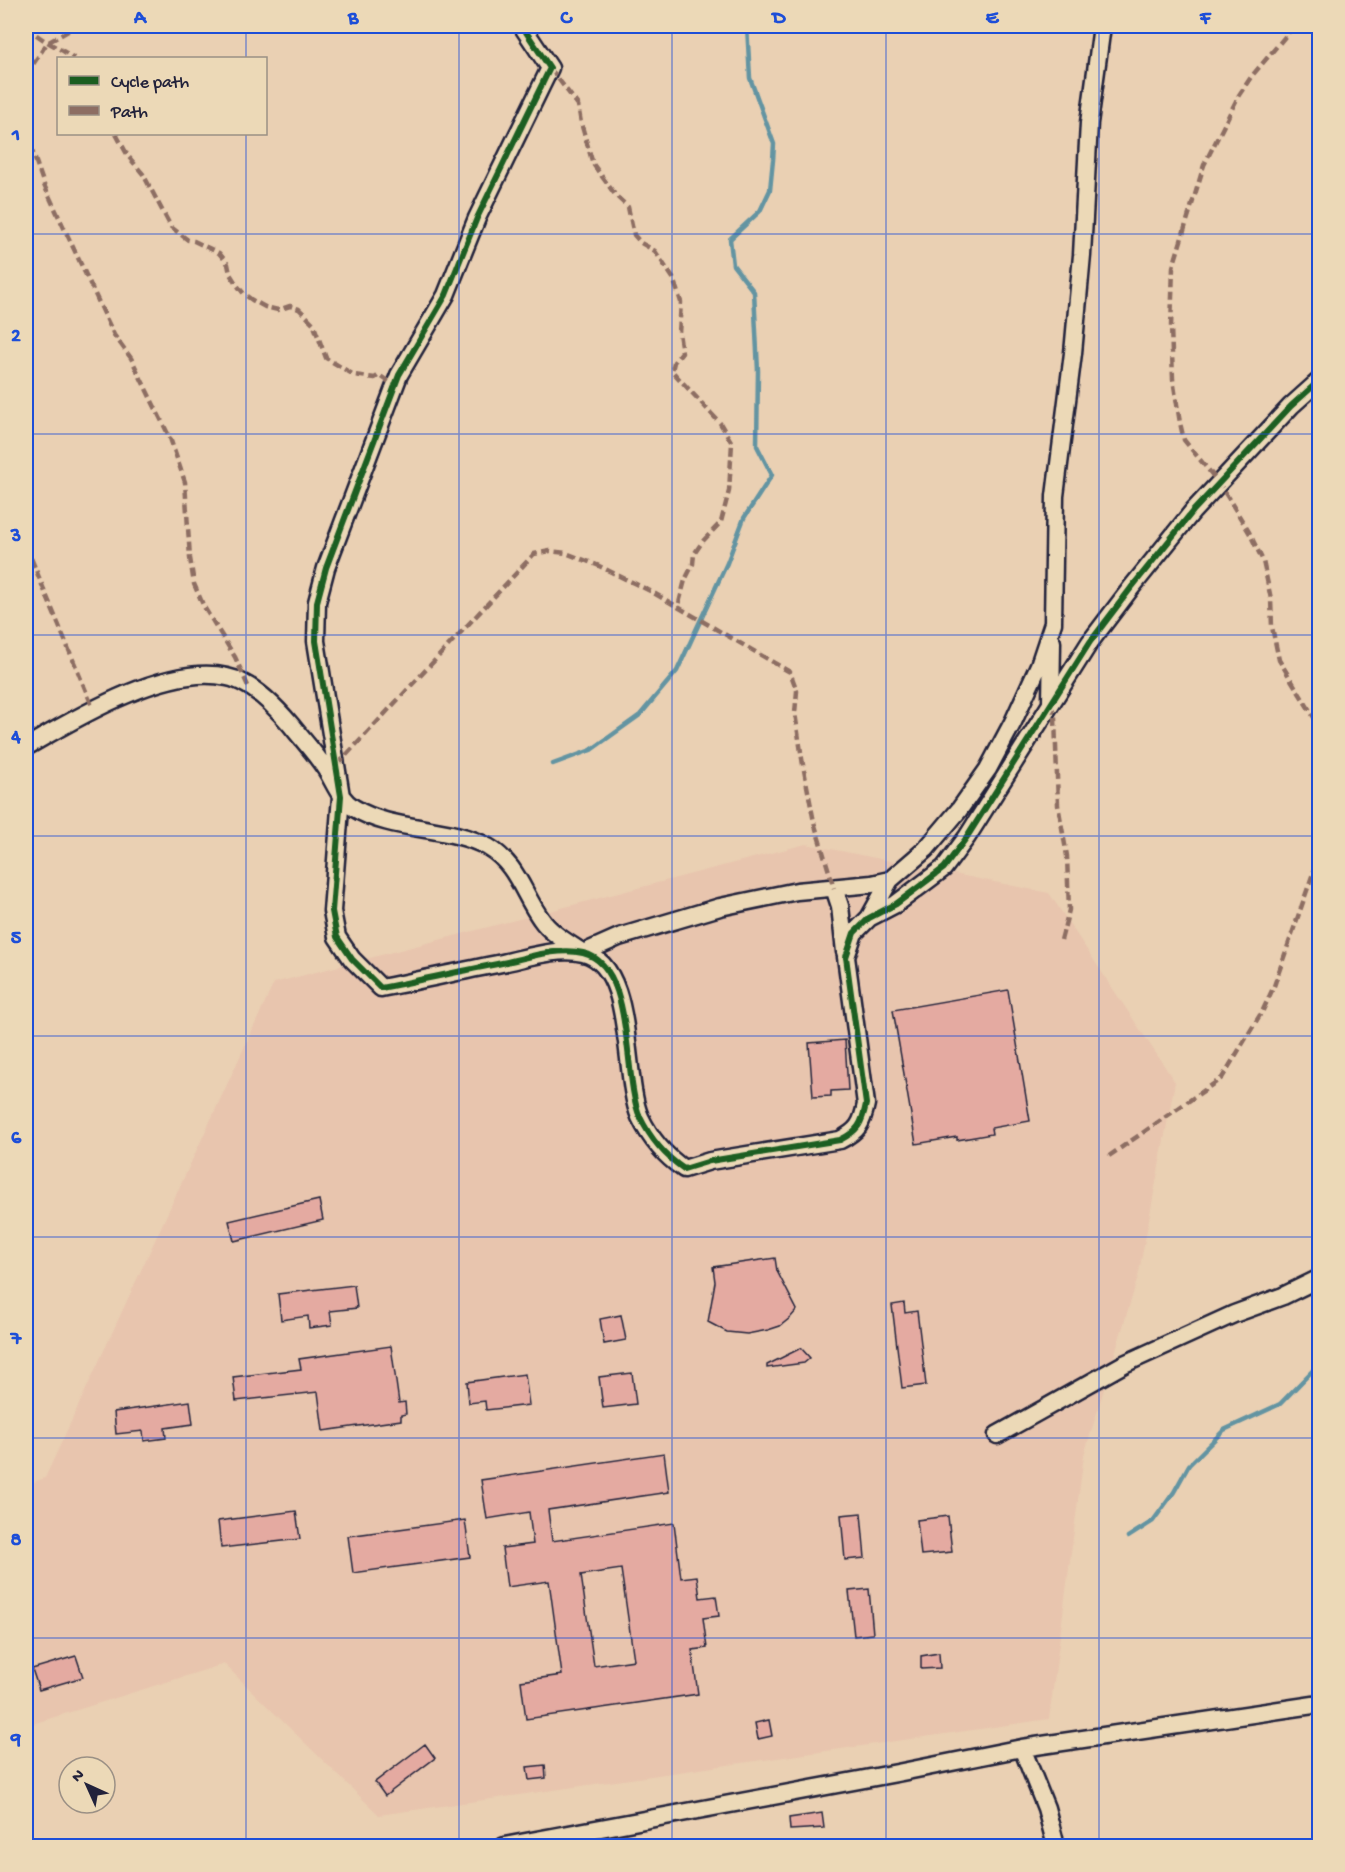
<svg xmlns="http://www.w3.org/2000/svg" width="1345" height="1872" viewBox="0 0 1345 1872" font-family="'Gochi Hand',sans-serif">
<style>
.built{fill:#e8c5ae}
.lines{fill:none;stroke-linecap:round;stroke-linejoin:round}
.stream{stroke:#6394a2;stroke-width:4.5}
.building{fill:#e4aaa1;stroke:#22223b;stroke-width:1.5;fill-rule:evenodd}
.street-casing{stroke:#22223b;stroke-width:21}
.street{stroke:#ecd9b7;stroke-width:16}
.quiet{stroke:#8d6e63;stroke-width:4.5;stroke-dasharray:9 4.5;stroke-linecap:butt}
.cycleway-casing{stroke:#ecd9b7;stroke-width:10}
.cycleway{stroke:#1b5e20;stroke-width:6}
.grid{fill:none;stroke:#1d4ed8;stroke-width:1.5;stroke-opacity:0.55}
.neatline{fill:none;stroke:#1d4ed8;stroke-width:2}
.grid-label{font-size:20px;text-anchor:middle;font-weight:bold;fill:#1d4ed8}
</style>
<rect width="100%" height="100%" fill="#ead0b3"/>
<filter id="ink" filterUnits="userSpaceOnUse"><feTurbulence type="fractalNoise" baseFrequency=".0167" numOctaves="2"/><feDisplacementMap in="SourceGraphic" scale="12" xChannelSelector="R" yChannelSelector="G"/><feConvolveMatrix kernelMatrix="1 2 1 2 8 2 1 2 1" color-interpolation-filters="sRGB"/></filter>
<g filter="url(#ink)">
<path class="built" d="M806,844l243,49 126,189 -37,195 -54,178 -35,264 -670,96 -155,-151 -198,62v-241l19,-7 229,-495z"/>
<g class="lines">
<path class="stream" d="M553,764l38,-14 49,-35 37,-44 50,-108 17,-45 28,-43 -15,-29 1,-75 -4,-79 -21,-27 -3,-26 30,-28 10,-21 3,-30 1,-16 -24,-66 -3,-52
M1128,1537l25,-16 21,-29 15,-27 35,-35 56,-26 40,-41"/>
</g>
<path class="building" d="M1008,990l22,131 -39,7 1,6 -35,6v-3l-41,7 -23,-134z
M845,1040l3,50 -17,1v5l-18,1 -4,-54z
M319,1200l4,20 -89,21 -5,-20z
M775,1258l2,13 20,39 -7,8 -10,8 -12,4 -21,4 -20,-2 -19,-10 7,-40 -2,-15z
M354,1285l3,23 -27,3 2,14 -23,3 -1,-12 -27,4 -3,-26z
M904,1303l1,10 12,-2 9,74 -24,3 -10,-83z
M621,1315l5,25 -22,4 -4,-25z
M391,1346l8,57 6,-1 1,12 -5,1v5l-78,11 -5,-39 -82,9 -3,-24 68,-8 -2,-10z
M801,1348l9,10 -6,5 -37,5v-3z
M632,1373l4,31 -33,4 -4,-31z
M525,1374l4,31 -43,5 -1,-9 -16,2 -2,-21z
M190,1401l3,23 -28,4 1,10 -22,3 -1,-10 -27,3 -2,-22z
M664,1453l5,39 -121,18 4,31 122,-18 7,55 16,-2 3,22 16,-2 3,20 -16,2 4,30 -15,2 6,44 -172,25 -5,-38 41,-6 -13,-94 -42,6 -5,-39 31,-4 -4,-32 -42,7 -6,-39zM621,1569l13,91 -40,6 -13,-91z
M296,1511l4,28 -79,9 -3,-27z
M861,1513l4,45 -20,2 -4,-45z
M948,1516l4,36 -31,3 -4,-35z
M465,1520l5,37 -117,16 -5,-37z
M869,1589l4,45 -19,2 -5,-45z
M939,1653l1,15 -19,1v-13z
M76,1656l7,21 -44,13 -7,-21z
M769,1720l3,16 -14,3 -3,-16z
M425,1744l10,14 -50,38 -10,-14z
M545,1765l1,13 -17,2 -2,-13z
M822,1813l2,15 -34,2 -1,-12z"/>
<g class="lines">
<defs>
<path id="street" d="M522,26l28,42 -73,150 -31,77 -47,80 -73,193 -9,34 -1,39 25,155 -9,115 5,26 15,22 29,29c40,-8 80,-17 121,-25 25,-5 55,-16 81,-10 53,12 39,123 57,164 10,21 25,39 44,52l26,-8 130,-21c18,-9 22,-16 26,-36l-20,-147 8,-24 15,-15 27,-14 48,-36 23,-31 123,-195 41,-54 62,-77 98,-105 29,-26
M1051,703l1,-61
M26,747c50,-29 141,-84 201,-70 25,5 48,29 64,48 11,14 24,28 34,43 9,13 14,31 29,40 38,24 94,17 134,39 29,17 35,47 53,72 10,15 28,24 42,34l36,-16 101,-30 77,-16 75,-7 18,-4 36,-31 33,-39 29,-41 25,-47 26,-57 14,-42 2,-127 18,-143 9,-98 7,-132 13,-97
M834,888l6,18 5,46
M869,918l21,-38
M997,1435l127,-71 110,-50 49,-18 37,-18
M1022,1748l24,60 10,38
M504,1846l393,-73 125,-25 298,-44"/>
</defs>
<use href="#street" class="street-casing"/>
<use href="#street" class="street"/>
<path class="quiet" d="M26,26c14,14 32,21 48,32
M1294,26l-43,51 -12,18 -35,70 -31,102 -2,60 2,52 7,44 4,17 35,43 30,49 14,29 8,38 1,28 7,33 41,67
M550,68l28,37 3,18 12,41 23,32 12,11 6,28 7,8 14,8 18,27 8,24 -2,31 3,19 -8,10 -2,9 48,52 12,20 -3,48 -8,31 -18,19 -9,13 -1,10 -8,16 -7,27
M26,75l21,-32 30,-17
M26,133l18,52 70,150 17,23 39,80 15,44 5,76 4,26 10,23 31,50 13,29
M116,134l12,22 15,18 28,53 17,13 6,1 25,12 9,11 2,10 7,11 7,9 8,6 13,7 13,3 12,-4 9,3 14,14 13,35 28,17 21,3 4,-3 16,11
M26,546l67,162
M1051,704l4,13 3,88 9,51 2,54 -9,34
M337,765l197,-211 16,-3 16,2 31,12 55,27 138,80 7,19 -2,22 8,52 11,57 20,66
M1109,1156l113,-78 41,-68 11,-24 46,-133"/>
<defs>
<path id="cycleway" d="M522,26l28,42 -73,150 -31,77 -47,80 -73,193 -9,34 -1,39 25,155 -9,115 5,26 15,22 29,29c40,-8 80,-17 121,-25 25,-5 55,-16 81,-10 53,12 39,123 57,164 10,21 25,39 44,52l26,-8 130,-21c18,-9 22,-16 26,-36l-20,-147 8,-24 15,-15 27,-14 48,-36 23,-31 123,-195 41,-54 62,-77 98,-105 29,-26"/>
</defs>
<use href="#cycleway" class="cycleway-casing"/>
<use href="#cycleway" class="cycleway"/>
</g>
</g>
<path class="grid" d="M246,26v32M459,26v1820M672,26v1820M886,26v1820M1099,26v1820M246,134v1712M26,234h1294M26,434h1294M26,635h1294M26,836h1294M26,1036h1294M26,1237h1294M26,1438h1294M26,1638h1294"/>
<rect width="1345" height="1872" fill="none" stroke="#ecd9b7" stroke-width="66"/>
<rect x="57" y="57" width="210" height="78" fill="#ecd9b7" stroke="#9b9085" stroke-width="1.5"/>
<rect x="69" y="76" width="30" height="9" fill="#1b5e20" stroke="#9b9085" stroke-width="1.5"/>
<text x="111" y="87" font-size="18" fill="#22223b">Cycle path</text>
<rect x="69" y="106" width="30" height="9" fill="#8d6e63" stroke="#9b9085" stroke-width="1.5"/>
<text x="111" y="117" font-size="18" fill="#22223b">Path</text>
<g transform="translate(87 1785) rotate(315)"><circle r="28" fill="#ecd9b7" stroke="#9b9085" stroke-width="1.5"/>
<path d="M0-4.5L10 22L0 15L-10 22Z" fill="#22223b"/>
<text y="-9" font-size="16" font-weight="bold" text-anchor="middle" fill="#22223b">N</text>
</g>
<rect x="33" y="33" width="1279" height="1806" class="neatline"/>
<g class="grid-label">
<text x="140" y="23">A</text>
<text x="353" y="23">B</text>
<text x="566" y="23">C</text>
<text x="779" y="23">D</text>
<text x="992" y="23">E</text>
<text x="1205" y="23">F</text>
<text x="16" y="140">1</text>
<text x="16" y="341">2</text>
<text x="16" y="541">3</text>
<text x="16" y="742">4</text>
<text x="16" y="943">5</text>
<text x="16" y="1143">6</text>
<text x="16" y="1344">7</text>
<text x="16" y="1545">8</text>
<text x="16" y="1745">9</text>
</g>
</svg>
